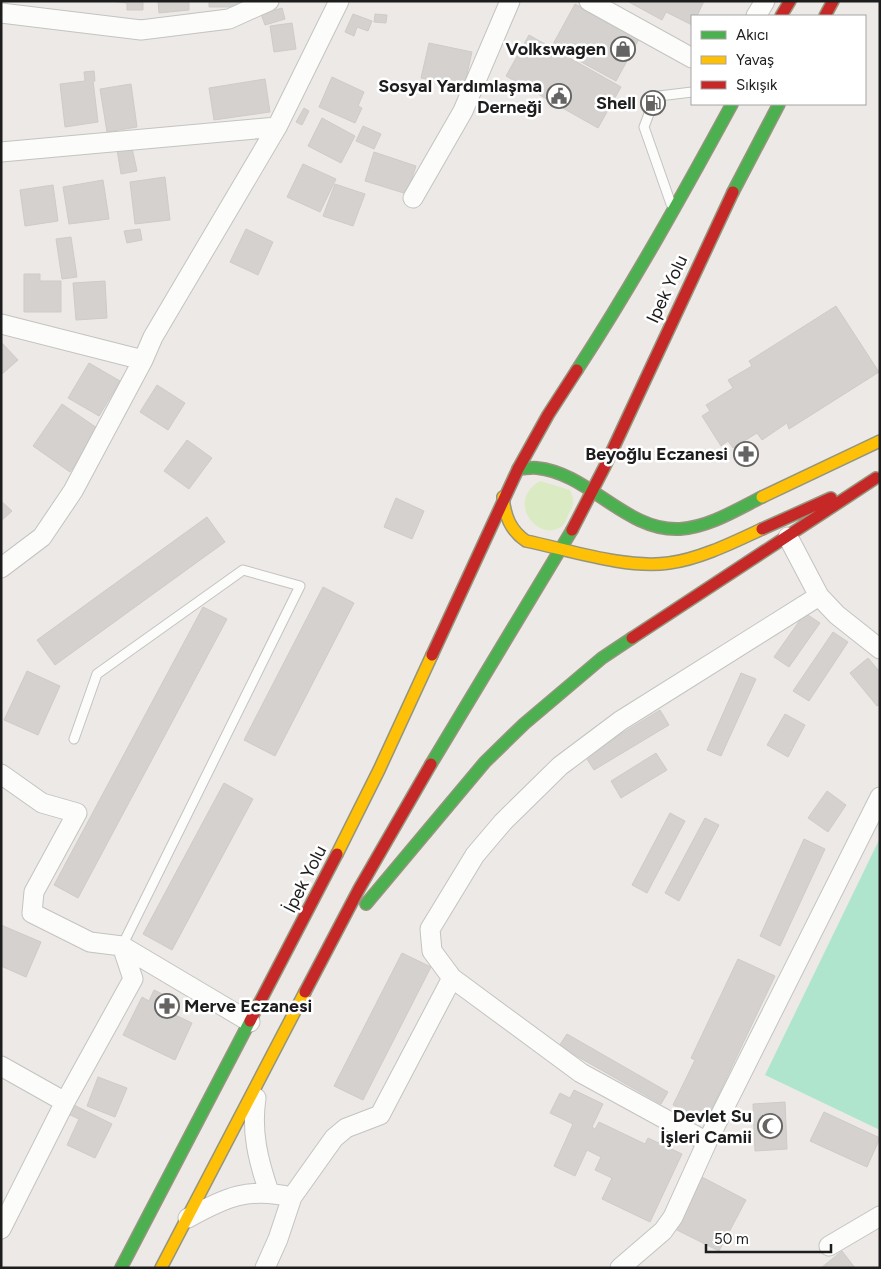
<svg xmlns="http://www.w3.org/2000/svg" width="881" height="1269" viewBox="0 0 881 1269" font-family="Figtree,sans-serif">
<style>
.grass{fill:#daebc3}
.pitch{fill:#afe5cc}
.building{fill:#d4d1cf;stroke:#cfcbc7}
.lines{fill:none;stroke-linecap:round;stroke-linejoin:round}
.lane-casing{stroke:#c4c3c2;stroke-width:11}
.street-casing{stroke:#c4c3c2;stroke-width:21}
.fast-casing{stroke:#95957d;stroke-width:14}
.slow-casing{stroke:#95957d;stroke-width:14}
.jam-casing{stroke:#95957d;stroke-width:14}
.lane{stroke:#fcfcfb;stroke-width:9}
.street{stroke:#fcfcfb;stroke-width:19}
.fast{stroke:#4caf50;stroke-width:11}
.slow{stroke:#ffc107;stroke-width:11}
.jam{stroke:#c62828;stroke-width:11}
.labels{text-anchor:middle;stroke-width:5;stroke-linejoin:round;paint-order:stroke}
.poi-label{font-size:18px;font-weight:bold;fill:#1d1d1d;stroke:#fff;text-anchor:end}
.street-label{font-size:18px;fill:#1d1d1d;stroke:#fff}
</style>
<rect width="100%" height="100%" fill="#ece9e6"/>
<path class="grass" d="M540,481l30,9c5,11 4,15 -2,25 -1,3 -3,9 -6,11 -22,18 -58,-24 -22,-45z"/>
<path class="pitch" d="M880,838v292l-115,-55z"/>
<path class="building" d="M110,1h33v9h-16v-7z
M158,1h31v9l-30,3z
M209,1h39v6h-39z
M627,1h77l-7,15h-5v9l-26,-13 -4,8z
M575,4l64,35 -23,42 -64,-35z
M282,8l3,11 -20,6 -4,-11z
M353,14l19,7 -4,10 -11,-4 -3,9 -9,-4z
M375,14l12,1 -1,8 -12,-1z
M292,23l4,26 -22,3 -4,-26z
M529,35l92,52 -23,41 -92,-52z
M429,43l43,9 -8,35 -43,-9z
M94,71l1,10h-2l5,41 -33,5 -5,-43 25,-3 -1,-9z
M332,77l32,15 -6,14 4,2 -7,15 -36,-16z
M265,79l5,33 -56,8 -5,-32z
M131,84l6,43 -30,5 -7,-43z
M304,108l5,3 -7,14 -6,-3z
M322,118l33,18 -14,27 -33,-17z
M363,126l18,8 -7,15 -18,-8z
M132,148l5,23 -16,3 -4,-24z
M374,152l42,14 -9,28 -42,-13z
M303,164l33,15 -16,33 -33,-15z
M165,177l5,43 -35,4 -5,-42z
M103,180l6,39 -40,5 -6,-37z
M335,184l30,10 -12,32 -30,-10z
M53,185l5,36 -33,5 -5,-36z
M140,229l2,11 -15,3 -3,-12z
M246,229l27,13 -15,33 -28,-13z
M71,237l6,40 -15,2 -6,-40z
M24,274h16v7h21v31h-37z
M105,281l2,37 -31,2 -3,-37z
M836,306l43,66 -90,57 -2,-6 -25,17 -5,-7 -24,15 -5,-7 -7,5 -19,-30 8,-5 -4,-6 27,-17 -5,-8 24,-14 -3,-5z
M1,342l17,18 -17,15z
M89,363l31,18 -21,35 -31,-18z
M157,385l28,18 -17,27 -28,-18z
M62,404l38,26 -30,42 -37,-26z
M187,440l25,18 -23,31 -25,-18z
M396,498l28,13 -12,28 -28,-12z
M1,501l11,10 -11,10z
M207,517l18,25 -170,123 -18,-25z
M323,587l31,16 -79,153 -31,-16z
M203,607l24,12 -149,279 -24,-13z
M805,613l15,10 -31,44 -15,-10z
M833,632l15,10 -39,59 -16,-10z
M868,658l12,14v32l-3,2 -27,-33z
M27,671l33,15 -22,49 -34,-15z
M741,673l15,6 -35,77 -14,-6z
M660,710l9,15 -75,45 -9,-14z
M785,714l20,11 -17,32 -21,-12z
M656,753l11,17 -46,28 -10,-17z
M224,783l29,16 -81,151 -29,-16z
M827,791l19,14 -18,27 -20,-14z
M670,813l15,8 -38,72 -15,-8z
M705,818l14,7 -40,76 -14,-8z
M804,839l21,10 -45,97 -20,-10z
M1,925l40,17 -15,35 -25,-11z
M402,953l29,14 -68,133 -29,-14z
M738,959l37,17 -69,145 -33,-16 22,-45 -4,-2z
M154,990l23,11 -6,12 21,10 -17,37 -52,-25 19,-38 7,4z
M567,1034l101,58 -7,12 -102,-58z
M98,1077l29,11 -12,29 -28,-11z
M574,1090l29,14 -11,23 3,2 4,-7 46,22 3,-6 34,16 -32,68 -48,-23 10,-21 -17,-8 6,-13 -14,-7 -12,26 -21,-10 19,-42 -23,-11 10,-20 10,5z
M785,1102l2,47 -32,2 -2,-47z
M72,1104l40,20 -17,34 -28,-13 12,-26 -11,-5z
M824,1112l56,26 -13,29 -57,-26z
M700,1176l46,24 -27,51 -46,-23z
M842,1251l13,17h-34z"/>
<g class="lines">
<defs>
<path id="lane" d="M671,204l-27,-77 9,-24 6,-7 33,-4
M74,739l23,-65 146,-104 57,16 -178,360"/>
<path id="street" d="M589,1l103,57
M1,13l140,17 88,-11 40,-18
M756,16l9,-15
M1,152l276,-25
M413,198l50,-87 47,-110
M1,324l142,36
M788,537l31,59 18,19 43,34
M1,568l41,-31 31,-46 70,-131 10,-23 124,-210 62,-126
M1,774l41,29 35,10 -43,79 -2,21 58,29 32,4 128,76
M1,1066l64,36
M256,1098c-5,34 2,62 13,94
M707,1142l-126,-69 -129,-95 -20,-27 -2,-22 45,-74 28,-33 57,-56 60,-45 199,-125
M188,1218c38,-21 60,-31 104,-21l42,-59 12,-10 34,-13 72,-137
M1,1229l64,-127 68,-123 -11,-33
M829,1246l51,-30
M265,1268l13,-29 14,-42
M620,1268l43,-37 10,-14 34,-75 173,-345"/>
<path id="fast" d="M733,192l46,-88
M577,370c56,-86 106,-176 155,-266
M518,469c6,0 13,-2 19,-1 52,5 89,64 143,61 29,-2 56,-19 82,-32
M431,764l141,-234
M366,904l119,-142 39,-38 78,-66 30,-20
M121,1268l129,-247"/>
<path id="slow" d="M503,497c2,19 7,33 23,44 44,9 99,28 143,22 31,-4 65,-21 93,-34
M762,497l118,-56
M337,854l42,-84 53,-115
M161,1268l144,-276"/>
<path id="jam" d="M781,16l9,-15
M825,16l8,-15
M762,529l69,-31
M572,530l33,-64 128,-274
M632,638l244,-160
M432,655l86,-186 30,-54 29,-45
M305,992l54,-103 72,-125
M250,1021l87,-167"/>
</defs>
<use href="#lane" class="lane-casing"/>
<use href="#street" class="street-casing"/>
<use href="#fast" class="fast-casing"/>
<use href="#slow" class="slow-casing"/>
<use href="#jam" class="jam-casing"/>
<use href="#lane" class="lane"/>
<use href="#street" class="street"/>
<use href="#fast" class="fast"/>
<use href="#slow" class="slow"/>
<use href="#jam" class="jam"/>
</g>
<defs>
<symbol id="shop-ring" viewBox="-11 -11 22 22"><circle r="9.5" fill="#fff" stroke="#656463" stroke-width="1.5"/><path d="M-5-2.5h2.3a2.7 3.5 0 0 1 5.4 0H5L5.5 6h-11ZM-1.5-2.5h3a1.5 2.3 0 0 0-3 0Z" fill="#656463"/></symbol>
<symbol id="civic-ring" viewBox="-11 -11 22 22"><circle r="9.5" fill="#fff" stroke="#656463" stroke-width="1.5"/><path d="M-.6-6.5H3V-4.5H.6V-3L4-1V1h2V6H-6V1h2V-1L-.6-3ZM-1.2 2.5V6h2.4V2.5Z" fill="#656463"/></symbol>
<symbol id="fuel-ring" viewBox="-11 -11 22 22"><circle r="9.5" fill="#fff" stroke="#656463" stroke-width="1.5"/><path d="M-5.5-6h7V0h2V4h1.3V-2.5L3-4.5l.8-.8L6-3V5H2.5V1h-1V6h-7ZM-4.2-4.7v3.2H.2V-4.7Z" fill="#656463"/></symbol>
<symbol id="pharmacy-ring" viewBox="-11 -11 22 22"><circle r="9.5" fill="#fff" stroke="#656463" stroke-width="1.5"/><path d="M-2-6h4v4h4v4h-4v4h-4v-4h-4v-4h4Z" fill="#656463"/></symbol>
<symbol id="mosque-ring" viewBox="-11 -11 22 22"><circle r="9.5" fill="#fff" stroke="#656463" stroke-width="1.5"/><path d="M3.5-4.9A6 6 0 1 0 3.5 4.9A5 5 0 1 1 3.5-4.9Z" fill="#656463"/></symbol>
</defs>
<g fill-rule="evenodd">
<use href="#shop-ring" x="609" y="35" width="28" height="28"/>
<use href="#civic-ring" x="545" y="82" width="28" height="28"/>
<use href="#fuel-ring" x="639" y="89" width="28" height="28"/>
<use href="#pharmacy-ring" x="732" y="440" width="28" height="28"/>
<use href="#pharmacy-ring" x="153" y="992" width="28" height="28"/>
<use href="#mosque-ring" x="756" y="1112" width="28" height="28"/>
</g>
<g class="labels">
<g class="poi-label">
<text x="606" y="55">Volkswagen</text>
<text x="542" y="92">Sosyal Yardımlaşma<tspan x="542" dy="21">Derneği</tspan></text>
<text x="636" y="109">Shell</text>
<text x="728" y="460">Beyoğlu Eczanesi</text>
<text x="184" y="1012" text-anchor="start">Merve Eczanesi</text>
<text x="752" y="1122">Devlet Su<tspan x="752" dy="21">İşleri Camii</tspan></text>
</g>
<g class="street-label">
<text transform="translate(667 289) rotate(-65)" y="6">Ipek Yolu</text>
<text transform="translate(305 879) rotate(-63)" y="6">İpek Yolu</text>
</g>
</g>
<rect width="881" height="1269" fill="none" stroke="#1d1d1d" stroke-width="5"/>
<rect x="691" y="15" width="175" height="90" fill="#ffffff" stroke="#a5a5a5"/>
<rect x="701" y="31" width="25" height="8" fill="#4caf50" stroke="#a5a5a5"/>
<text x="736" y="40" font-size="15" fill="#1d1d1d">Akıcı</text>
<rect x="701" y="56" width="25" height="8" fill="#ffc107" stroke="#a5a5a5"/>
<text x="736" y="65" font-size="15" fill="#1d1d1d">Yavaş</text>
<rect x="701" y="81" width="25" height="8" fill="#c62828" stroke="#a5a5a5"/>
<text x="736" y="90" font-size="15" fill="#1d1d1d">Sıkışık</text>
<path d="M706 1244v8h125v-8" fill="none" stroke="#1d1d1d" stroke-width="2.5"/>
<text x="714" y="1244" font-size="15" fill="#1d1d1d" stroke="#ffffff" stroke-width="4" paint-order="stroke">50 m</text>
</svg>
